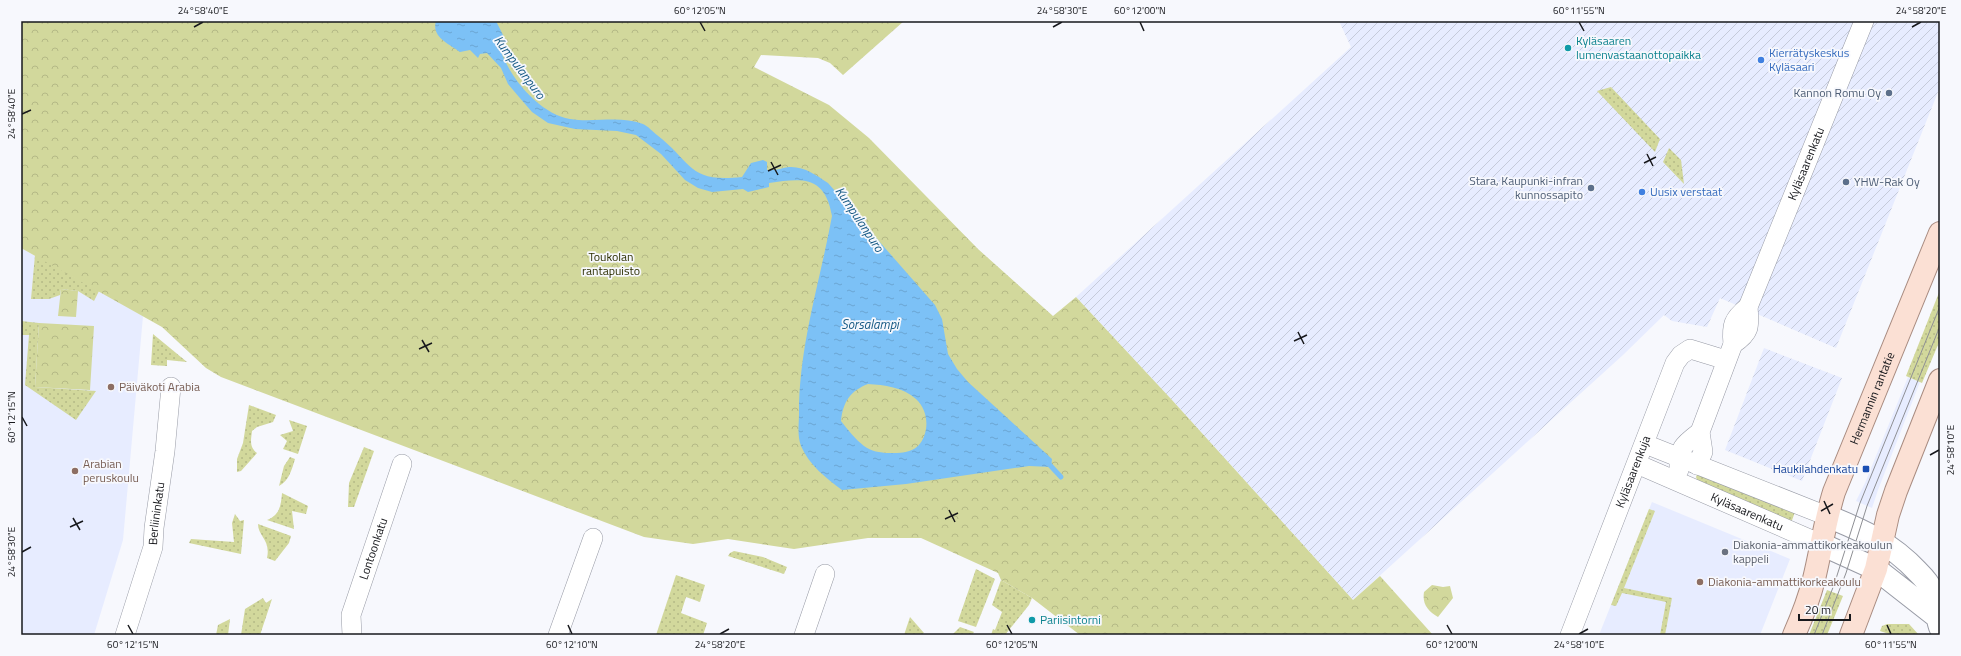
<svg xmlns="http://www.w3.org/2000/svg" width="1961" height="656" viewBox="0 0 1961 656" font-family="'Titillium Web',sans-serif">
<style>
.industrial{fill:url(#industrial-furrows)}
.built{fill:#e7ecff}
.grass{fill:url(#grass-dots)}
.park{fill:url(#park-crowns)}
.water{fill:url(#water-ripples);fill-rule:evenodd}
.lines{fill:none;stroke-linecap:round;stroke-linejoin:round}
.stream{stroke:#7cc1f6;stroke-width:5}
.street-casing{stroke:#989ba6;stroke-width:20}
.secondary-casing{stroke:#989ba6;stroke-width:24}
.primary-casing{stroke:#a98c81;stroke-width:24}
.street{stroke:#fff;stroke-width:19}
.secondary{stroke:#fff;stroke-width:22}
.primary{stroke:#fbe0d4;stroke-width:22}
.tram{stroke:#8e8f94;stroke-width:1}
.ticks{fill:none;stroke:#17181c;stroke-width:1.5}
.culture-dot{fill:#0f9aa8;stroke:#f7f8fd;stroke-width:1.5}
.shop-dot{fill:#3f7fe0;stroke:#f7f8fd;stroke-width:1.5}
.service-dot{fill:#5c6f8a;stroke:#f7f8fd;stroke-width:1.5}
.education-dot{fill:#8d6e63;stroke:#f7f8fd;stroke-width:1.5}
.transit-dot{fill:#1a4fb4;stroke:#f7f8fd;stroke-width:1.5}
.worship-dot{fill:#6b7280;stroke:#f7f8fd;stroke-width:1.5}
.labels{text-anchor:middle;stroke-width:3.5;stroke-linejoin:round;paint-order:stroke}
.culture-label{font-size:12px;fill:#0d838f;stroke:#f7f8fd;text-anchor:start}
.shop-label{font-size:12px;fill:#366cbe;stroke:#f7f8fd;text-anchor:start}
.service-label{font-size:12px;fill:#4e5e75;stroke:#f7f8fd;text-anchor:end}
.street-label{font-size:12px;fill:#17181c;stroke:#f7f8fd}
.park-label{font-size:12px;fill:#2c2e00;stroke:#f7f8fd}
.education-label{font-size:12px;fill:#785e54;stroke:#f7f8fd;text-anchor:start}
.transit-label{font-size:12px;fill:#164399;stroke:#f7f8fd;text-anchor:end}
.worship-label{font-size:12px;fill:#5b616d;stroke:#f7f8fd;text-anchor:start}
.water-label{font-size:13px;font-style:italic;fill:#175a85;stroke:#f7f8fd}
.neatline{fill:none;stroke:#17181c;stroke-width:1.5}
.ticks-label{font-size:10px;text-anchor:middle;fill:#17181c}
</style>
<defs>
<pattern id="industrial-furrows" width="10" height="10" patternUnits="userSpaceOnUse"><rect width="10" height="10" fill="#e7ecff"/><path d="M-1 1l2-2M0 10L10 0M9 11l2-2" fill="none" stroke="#c5cada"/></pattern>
<pattern id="grass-dots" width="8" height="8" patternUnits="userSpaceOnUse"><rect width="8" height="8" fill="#d2d89c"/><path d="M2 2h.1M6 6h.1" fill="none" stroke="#b4b986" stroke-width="1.8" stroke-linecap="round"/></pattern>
<pattern id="park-crowns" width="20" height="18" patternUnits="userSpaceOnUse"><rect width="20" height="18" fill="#d2d89c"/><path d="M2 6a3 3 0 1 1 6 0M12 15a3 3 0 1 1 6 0" fill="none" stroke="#b4b986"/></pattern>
<pattern id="water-ripples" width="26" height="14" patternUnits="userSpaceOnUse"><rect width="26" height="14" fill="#7cc1f6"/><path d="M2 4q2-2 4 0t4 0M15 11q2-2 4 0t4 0" fill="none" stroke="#6aa5d2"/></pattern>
</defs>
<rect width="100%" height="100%" fill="#f7f8fd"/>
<path class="industrial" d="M1339,21h601v66l-104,261 -116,-50 -13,29 -35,-6 -8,-6 -41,40 -270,245 -181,-200 -96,-103 275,-250z
M1764,348l78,30 -40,103 -77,-31z"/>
<path class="built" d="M21,248l122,68 -20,224 -29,95h-73z
M1908,377l12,5 -42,108 -6,18 -16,-7 9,-18z
M1652,502l138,57 -30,76h-161z"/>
<path class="grass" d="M1611,87l49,52 -5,13 -58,-61z
M1669,148l12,12 3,24 -21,-22z
M35,255l64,36 -5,10 -16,-10 -17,-2 -1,6 -11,4h-18z
M1940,290v50l-18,43 -16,-7z
M21,321l18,2 -4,64 61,4 -20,29 -51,-35 4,-50h-8z
M153,334l34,28 -20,-2v6l-16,-1z
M249,405l27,10 -3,7 -16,5 -5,4c-1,9 -3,16 5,22l-16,18 -4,1v-13l6,-16z
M289,420l18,6 -9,28 -15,-5 4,-8 -7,-6 13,-4z
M364,447l10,4 -20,56h-6l1,-24z
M290,457l5,2c-3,10 -6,22 -16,27l5,-20z
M1698,472l97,40 -4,11 -93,-40 -2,-6z
M282,493l26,13 -2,8 -14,-3 2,18 -27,-9c13,-5 14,-15 15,-27z
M1649,509l6,2 -31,77 48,10 -7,37h-5l6,-33 -44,-9 -6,13 -5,-1z
M235,514l5,7 4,-1 -3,34 -52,-11 2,-4 43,3 -2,-19z
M258,524l33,12 -2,7 -14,18 -8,-3c4,-18 -9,-22 -9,-34z
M734,551l29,6 24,10 -3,7 -56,-18 2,-3z
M976,569l19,10 -19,48 -18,-6z
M676,575l29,10 -5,17 -14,-5 -5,16 26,10 -4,12h-47z
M1001,580l31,18 -3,7 -24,30h-14l2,-6 2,1 7,-18 -10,-7z
M1827,590l16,6 -16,39h-18z
M263,598l3,5 6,-4 -12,36h-19l4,-26z
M910,617l14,16 -3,2h-17z
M230,619l-2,16h-12l2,-10z
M1887,624h22l10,11h-27l-12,-4 2,-5z
M960,627l14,5 -2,3h-20z"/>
<path class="park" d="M21,21h883l-61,54 -13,-12 -12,-5 -57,-3 -7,12 75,38 40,33 109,111 75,67 23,-19 96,103 181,200 27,-24 53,59h-353l-48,-37 -31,-18 -3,-7 -77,-35h-53l-74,11 -66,-10 -35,5 -49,-7 -423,-160 -15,-9 -44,-41 -141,-79z
M61,289l17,2 -2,26 -18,-1z
M39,323l55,3 -4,64 -55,-3z
M1432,585l11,2 7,-1 3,12 -15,19c-10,-6 -16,-13 -14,-25z"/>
<path class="water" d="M436,21h60l9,18 -6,6c8,30 39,68 71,74 24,4 50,-4 73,5 5,2 10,8 14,11 36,28 31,48 85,42l9,-14 12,-3 4,2v8c8,1 15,-2 22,-3 15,-1 27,8 39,16l107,122 7,14 6,35 9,15 11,13 84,77 -1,8 -22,-1 -123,18 -64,6c-16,-12 -33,-25 -41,-44 -4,-10 -2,-23 -2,-33 0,-68 21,-131 33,-197 -7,-41 -30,-38 -63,-33v4l-21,5 -5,-3 -31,3 -14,-4 -13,-8 -24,-26 -25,-19 -19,-4 -42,-2 -27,-6 -16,-11 -13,-15 -11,-13 -7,-16 -14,-15 -7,1 -2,4 -8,-8 -10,2c-11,-8 -29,-15 -24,-31zM868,384c16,1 35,3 48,15 13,12 14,34 2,47 -7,7 -19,7 -29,7 -9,0 -18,-2 -25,-7 -9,-7 -16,-16 -23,-25 2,-19 9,-30 27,-37z"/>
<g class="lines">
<path class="stream" d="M1047,462l14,15"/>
<defs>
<g id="street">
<path id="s1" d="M1733,344c17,-11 17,-17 15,-37l116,-286"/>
<path d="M1645,444l182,72"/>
<path id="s2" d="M1637,464l184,80"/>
<path d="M1697,465l6,-13 -3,-20 33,-88c-2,-19 0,-25 15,-37"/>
<path d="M1679,470c-1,-22 5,-26 21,-38"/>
<path id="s3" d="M125,635l28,-88 1,-19 11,-77 6,-64"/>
<path id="s4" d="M352,635l-1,-20 51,-151"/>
<path d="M558,635l35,-97"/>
<path d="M804,635l21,-61"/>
<path id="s5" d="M1570,635l105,-272 6,-8 9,-6 36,11"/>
</g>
<path id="secondary" d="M1827,516c35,14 64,27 91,56 4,4 11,11 13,17 4,12 5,26 9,38
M1821,544l55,25 60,47"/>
<g id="primary">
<path id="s6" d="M1794,635c8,-18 15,-36 20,-56 7,-29 11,-58 20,-87l106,-259"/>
<path d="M1851,635l25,-66 12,-54 8,-24 44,-111"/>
</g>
</defs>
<use href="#street" class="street-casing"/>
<use href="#secondary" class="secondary-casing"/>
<use href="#primary" class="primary-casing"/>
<use href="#street" class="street"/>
<use href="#secondary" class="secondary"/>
<use href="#primary" class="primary"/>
<path class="tram" d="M1814,635l20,-50 26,-82 80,-197
M1822,635l24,-62 21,-67 73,-180"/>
</g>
<path class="ticks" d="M700,22l5,9M1140,22l4,9M1579,22l5,9M194,27l9,-5M1053,27l9,-5M1912,27l9,-5M22,114l9,-4M1647,154l6,12M771,162l7,13M1644,163l12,-6M768,171l13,-6M1298,332l6,12M422,340l7,12M1294,341l13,-6M419,349l13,-6M22,417l5,9M1930,455l9,-5M1824,501l6,13M949,510l6,12M1821,511l12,-7M73,518l7,12M945,519l13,-6M70,527l13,-6M22,552l9,-5M128,625l5,9M568,625l4,9M1007,625l5,9M1447,625l5,9M1887,625l4,9M720,634l9,-5M1579,634l9,-5"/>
<g class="culture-dot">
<circle cx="1568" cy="48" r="4"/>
<circle cx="1032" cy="620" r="4"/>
</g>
<g class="shop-dot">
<circle cx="1761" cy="60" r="4"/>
<circle cx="1642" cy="192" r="4"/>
</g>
<g class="service-dot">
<circle cx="1889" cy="93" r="4"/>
<circle cx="1846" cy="182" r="4"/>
<circle cx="1591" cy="188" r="4"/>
</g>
<g class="education-dot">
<circle cx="111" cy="387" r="4"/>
<circle cx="75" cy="471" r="4"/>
<circle cx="1700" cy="582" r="4"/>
</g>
<rect class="transit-dot" x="1862" y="465" width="8" height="8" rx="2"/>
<circle class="worship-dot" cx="1725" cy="552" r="4"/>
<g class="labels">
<g class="culture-label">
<text x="1576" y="45">Kyläsaaren<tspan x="1576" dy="14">lumenvastaanottopaikka</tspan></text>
<text x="1040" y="624">Pariisintorni</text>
</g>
<g class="shop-label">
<text x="1769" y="57">Kierrätyskeskus<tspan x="1769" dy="14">Kyläsaari</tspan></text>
<text x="1650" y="196">Uusix verstaat</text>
</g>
<g class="service-label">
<text x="1881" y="97">Kannon Romu Oy</text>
<text x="1583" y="185">Stara, Kaupunki-infran<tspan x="1583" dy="14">kunnossapito</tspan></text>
<text x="1854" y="186" text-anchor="start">YHW-Rak Oy</text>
</g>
<g class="street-label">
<text dy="4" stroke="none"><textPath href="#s1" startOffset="198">Kyläsaarenkatu</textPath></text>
<text dy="4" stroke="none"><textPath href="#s6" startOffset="250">Hermannin rantatie</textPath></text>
<text dy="4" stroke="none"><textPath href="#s5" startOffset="175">Kyläsaarenkuja</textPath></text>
<text dy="4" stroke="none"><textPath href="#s3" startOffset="126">Berliininkatu</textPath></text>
<text dy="4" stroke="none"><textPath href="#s2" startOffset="120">Kyläsaarenkatu</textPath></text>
<text dy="4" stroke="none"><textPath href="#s4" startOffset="90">Lontoonkatu</textPath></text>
</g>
<g class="park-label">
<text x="611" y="261">Toukolan<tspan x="611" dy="14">rantapuisto</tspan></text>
</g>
<g class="education-label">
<text x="119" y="391">Päiväkoti Arabia</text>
<text x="83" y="468">Arabian<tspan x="83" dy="14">peruskoulu</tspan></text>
<text x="1708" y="586">Diakonia-ammattikorkeakoulu</text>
</g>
<g class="transit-label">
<text x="1858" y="473">Haukilahdenkatu</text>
</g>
<g class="worship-label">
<text x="1733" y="549">Diakonia-ammattikorkeakoulun<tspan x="1733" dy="14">kappeli</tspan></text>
</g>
<g class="water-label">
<text transform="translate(520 67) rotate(53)" y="5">Kumpulanpuro</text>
<text transform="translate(860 219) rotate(56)" y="5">Kumpulanpuro</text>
<text x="870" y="329">Sorsalampi</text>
</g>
</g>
<rect width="1961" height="656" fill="none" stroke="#f7f8fd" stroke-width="44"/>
<path d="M1799 614v6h51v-6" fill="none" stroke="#17181c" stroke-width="2"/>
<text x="1805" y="614" font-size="12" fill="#17181c" stroke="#f7f8fd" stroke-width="3" paint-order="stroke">20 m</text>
<rect x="22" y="22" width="1917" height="612" class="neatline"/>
<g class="ticks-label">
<text x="203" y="14">24°58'40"E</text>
<text x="700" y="14">60°12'05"N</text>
<text x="1062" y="14">24°58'30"E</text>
<text x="1140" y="14">60°12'00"N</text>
<text x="1579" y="14">60°11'55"N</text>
<text x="1921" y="14">24°58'20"E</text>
<text transform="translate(11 114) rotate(-90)" y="4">24°58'40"E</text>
<text transform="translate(11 417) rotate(-90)" y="4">60°12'15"N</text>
<text transform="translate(1950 450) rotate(-90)" y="4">24°58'10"E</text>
<text transform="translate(11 552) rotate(-90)" y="4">24°58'30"E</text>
<text x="133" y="648">60°12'15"N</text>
<text x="572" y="648">60°12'10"N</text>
<text x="720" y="648">24°58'20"E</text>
<text x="1012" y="648">60°12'05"N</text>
<text x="1452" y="648">60°12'00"N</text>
<text x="1579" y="648">24°58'10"E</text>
<text x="1891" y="648">60°11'55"N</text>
</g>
</svg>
